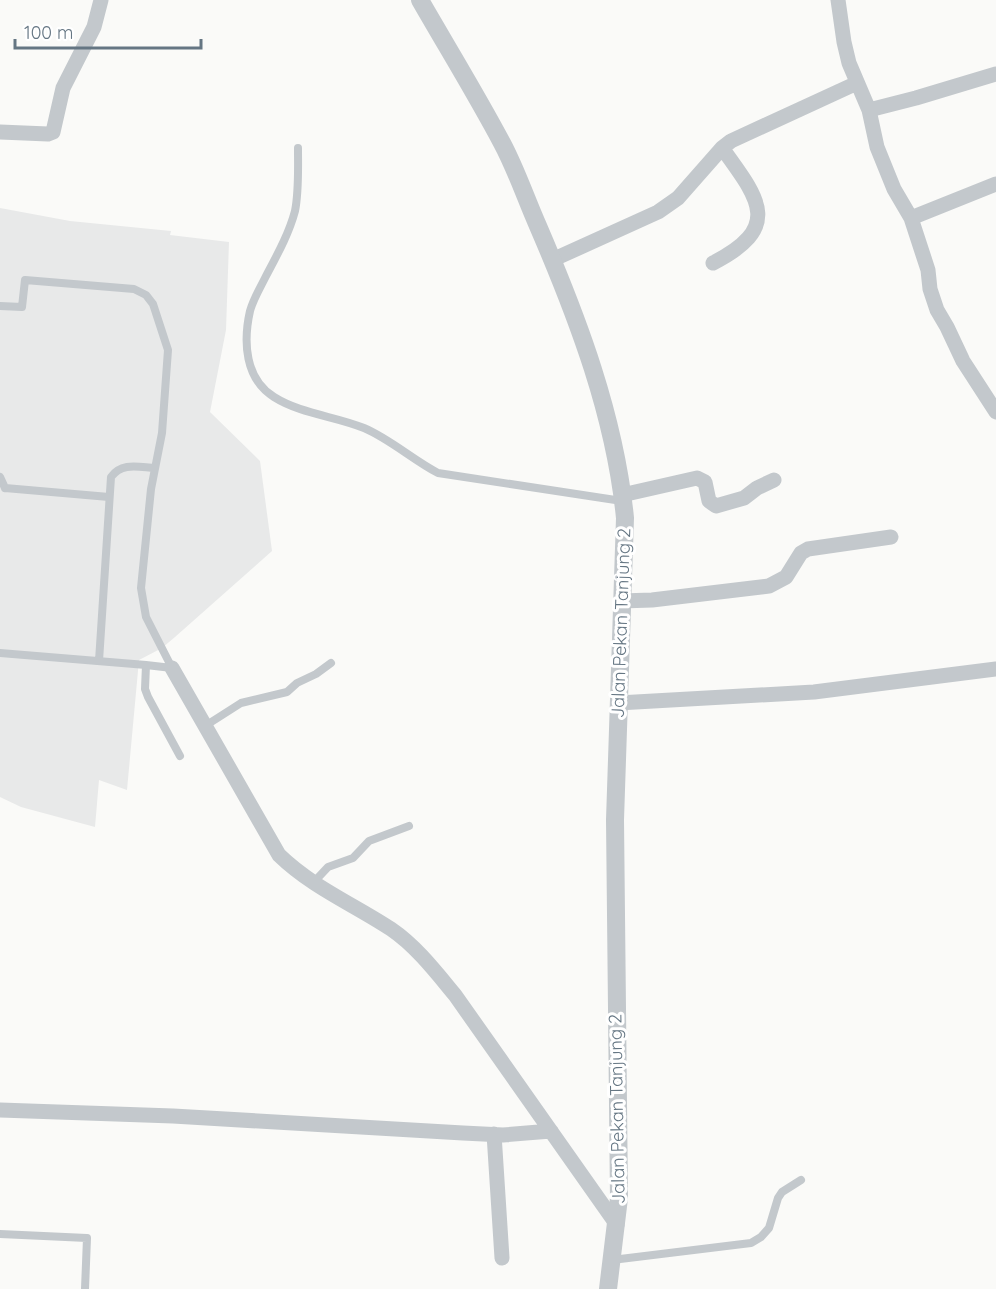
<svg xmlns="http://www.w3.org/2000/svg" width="996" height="1289" viewBox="0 0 996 1289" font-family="Quicksand,sans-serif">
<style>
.built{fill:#e8e9e9}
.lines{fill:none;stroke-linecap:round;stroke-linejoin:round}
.service{stroke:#c3c8cc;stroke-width:8}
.minor{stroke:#c3c8cc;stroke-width:15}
.tertiary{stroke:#c3c8cc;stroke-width:18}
.labels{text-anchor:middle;stroke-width:6;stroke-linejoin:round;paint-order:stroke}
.street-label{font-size:18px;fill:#657683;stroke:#fff}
</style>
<rect width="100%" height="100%" fill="#fafaf8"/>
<path class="built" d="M0,208l70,13 101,10 -1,4 59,7 -3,88 -16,82 50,49 12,90 -97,86 -13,11 -23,12 -12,130 -28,-10 -4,47 -74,-20 -21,-10z"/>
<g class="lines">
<path class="service" d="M298,148c0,21 1,43 -3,63 -6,23 -19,46 -30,67 -5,10 -12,22 -15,33 -7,31 -5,68 24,86 27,17 61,19 90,31 26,11 49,32 74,45l184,28
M0,306l22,1 3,-27 109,9 12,6 7,9 15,46 -6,83 -11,56 -10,99 5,29 26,51
M0,477l5,11
M5,488l104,9
M0,653l146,12
M99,661l12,-184c11,-15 27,-10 44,-9
M172,668l-26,-3 -1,24 3,8 32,59
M205,726l36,-23 46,-11 10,-9 19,-9 15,-11
M313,883l15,-16 25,-9 16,-17 40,-15
M0,1234l87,4 -2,51
M612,1260l139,-17 10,-6 8,-9 9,-30 4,-6 19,-12"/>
<path class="minor" d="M838,0l6,42 5,21 20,47 8,37 17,42 17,29 17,52 2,19 7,21 10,17 16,34 33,51
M869,110l47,-12 80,-24
M0,132l48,2 5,-2 10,-44 31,-61 7,-27
M911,218l85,-34
M552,260l106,-48 20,-14 44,-50 9,-7 126,-58
M713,263c70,-36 46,-64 9,-115
M622,495l75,-17 8,4 4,19 7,5 28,-8 13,-10 17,-8
M621,601l31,-1 117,-14 17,-9 15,-24 7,-4 83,-12
M172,668l107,187c33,32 74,49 112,74 25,17 45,43 64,66l162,230
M618,703l196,-11 182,-23
M0,1110l173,6 290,17 40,2 48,-4
M494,1134l8,124"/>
<path class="tertiary" d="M420,0c27,47 56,94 82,143 14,26 24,56 36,83 40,93 77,190 87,292l-10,302 4,378 -11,91"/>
</g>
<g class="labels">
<g class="street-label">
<text transform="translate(621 623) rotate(-88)" y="6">Jalan Pekan Tanjung 2</text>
<text transform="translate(617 1109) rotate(-91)" y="6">Jalan Pekan Tanjung 2</text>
</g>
</g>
<path d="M15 39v9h186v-9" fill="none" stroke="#657683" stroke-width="3"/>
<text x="24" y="39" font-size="18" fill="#657683" stroke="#ffffff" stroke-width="4.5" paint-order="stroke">100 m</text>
</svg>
